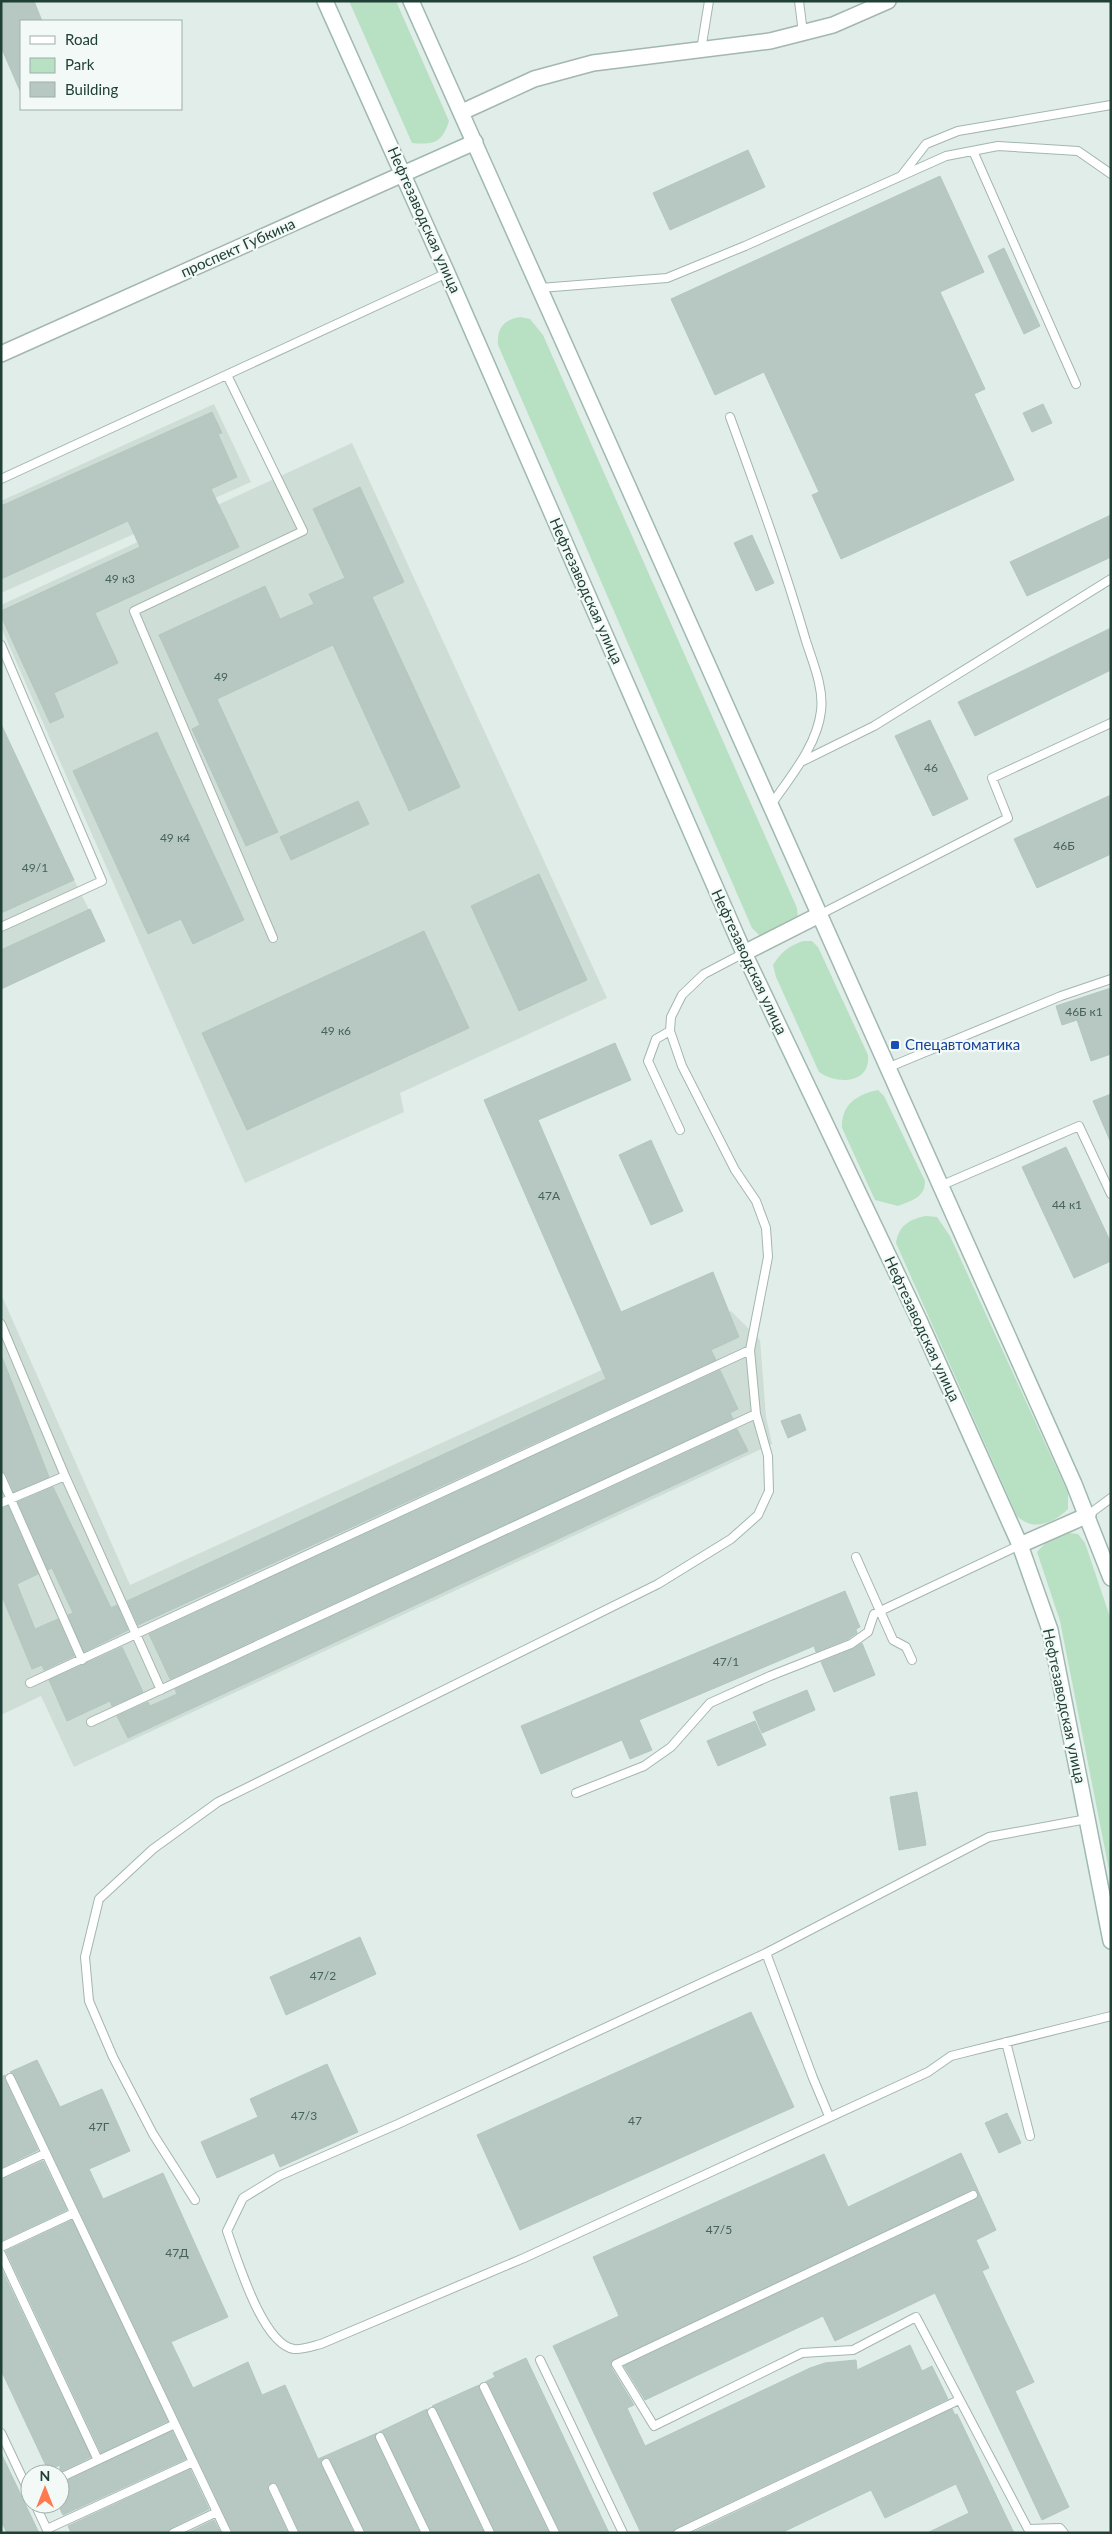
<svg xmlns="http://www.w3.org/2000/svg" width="1112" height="2534" viewBox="0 0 1112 2534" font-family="Lato,sans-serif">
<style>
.built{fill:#cfddd7}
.green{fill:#b8e1c3}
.building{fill:#b6c8c1;stroke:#b3c8bf}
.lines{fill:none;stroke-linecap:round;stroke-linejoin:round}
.service-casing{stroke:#a3b6af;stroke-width:10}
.minor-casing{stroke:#a3b6af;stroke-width:18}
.tertiary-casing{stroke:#a3b6af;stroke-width:18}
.secondary-casing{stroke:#9ebab0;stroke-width:18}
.service{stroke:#fff;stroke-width:8}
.minor{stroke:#fff;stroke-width:15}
.tertiary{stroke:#fff;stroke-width:15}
.secondary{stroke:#fff;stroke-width:15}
.transit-dot{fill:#1a4fb4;stroke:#f2f9f6;stroke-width:2}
.labels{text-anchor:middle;stroke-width:4.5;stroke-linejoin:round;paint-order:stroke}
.number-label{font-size:12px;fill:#46625a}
.street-label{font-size:15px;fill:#204037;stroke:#f2f9f6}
.transit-label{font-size:15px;fill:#164399;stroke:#f2f9f6;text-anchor:start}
</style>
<rect width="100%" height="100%" fill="#e1ede8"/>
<path class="built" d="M214,404l37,78 -250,111v-92z
M352,443l255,555 -207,95 4,19 -159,71 -244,-556v-22z
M1,724l73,156 31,61 -104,48z
M1,1294l129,291 601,-274 29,29 6,77 6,27 -698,323 -33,-71 -40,19z"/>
<path class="green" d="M349,1h47l53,120c-7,22 -15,24 -37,22z
M520,317l10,2 13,16 254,573 1,13 -31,15h-7l-8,-8 -254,-583c-1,-17 5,-25 22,-28z
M803,941h9l6,6 50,108c3,29 -31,30 -49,17l-43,-95 -3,-12c8,-13 16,-19 30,-24z
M878,1090l6,6 41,85c0,17 -13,19 -27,25l-23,-6 -33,-72c-1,-23 15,-34 36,-38z
M926,1216l11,1 13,19 118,257v16c-14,14 -35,23 -51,7l-121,-273c3,-18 14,-24 30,-27z
M1069,1533l9,1 7,9 26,77v260l-51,-259 -23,-69 16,-17z"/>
<path class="building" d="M1,1h33l8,20h-21v72l-20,-46z
M748,150l17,37 -95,43 -17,-37z
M940,176l44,96 -44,20 45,97 -11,5 40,86 -173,79 -29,-64 7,-3 -55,-120 -49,23 -44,-96z
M1004,248l36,78 -16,8 -36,-78z
M1043,404l9,19 -20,9 -9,-19z
M212,412l10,21 -4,1 19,43 -26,12 28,58 -144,66 23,50 -64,30 10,24 -14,6 -49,-107v-5l139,-64 -12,-26 -127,58v-73z
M360,487l44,95 -32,15 88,190 -51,24 -76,-166 -116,54 61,133 -32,14 -54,-117 8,-4 -41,-90 106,-49 15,33 34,-15 -5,-10 36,-16 -32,-69z
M1111,515v42l-84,39 -17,-34z
M752,535l22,48 -18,8 -22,-48z
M1111,628v42l-136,66 -17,-34z
M930,720l38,79 -35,17 -38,-80z
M1,724l73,156 -73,33z
M157,732l87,188 -51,24 -12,-25 -33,15 -75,-163z
M1111,795v59l-74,34 -23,-49z
M358,801l11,23 -78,36 -11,-23z
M539,874l48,106 -68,31 -48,-105z
M90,909l15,32 -104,48v-39z
M424,931l45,97 -222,102 -45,-97z
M1111,988v66l-20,7 -14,-41 -15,5 -6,-19z
M615,1043l16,37 -93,40 83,192 92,-40 26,65 -28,13 5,10 -578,265 -11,-24 479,-222 -122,-279z
M1111,1094v49l-18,-42z
M651,1140l32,71 -32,14 -32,-70z
M1066,1147l45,96v18l-37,17 -52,-111z
M2,1357l47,120 -35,15 -8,-18 -5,-3z
M720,1370l18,39 -8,4 3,6 -563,260 -21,-45z
M800,1414l6,16 -18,8 -7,-17z
M737,1429l11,22 -620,287 -11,-22 31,-14 2,4 27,-12 -2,-5z
M53,1487l58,121 6,-3 11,25 -44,22 -16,-37 5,-2 -21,-45 -4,2 -30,-68z
M8,1506l30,68 -21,10 18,45 23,-10 16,37 -30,14 -2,-5 -10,4 -31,-75v-85z
M845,1591l15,36 -4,2 1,4 -9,6 -32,13 -2,-6 -175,74 13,30 -22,9 -8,-19 -81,34 -20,-48z
M862,1643l13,32 -41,17 -13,-30 32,-13z
M122,1647l21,45 -31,14 -2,-5 -43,20 -18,-41z
M807,1690l8,20 -53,23 -9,-21z
M755,1721l11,24 -48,21 -11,-25z
M917,1792l9,53 -27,5 -9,-53z
M360,1937l16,37 -90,41 -16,-38z
M751,2012l43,95 -274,123 -43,-95z
M37,2060l23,47 42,-18 28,62 -41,18 14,30 60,-26 65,144 -57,25 22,46 55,-26 14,33 23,-10 33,74 59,-26 -2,6 45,94h-54l-35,-72 -5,-4 -5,3v5l33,68h-54l-22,-47 -5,-4 -5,3v5l20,43h-55l-218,-457 -5,-4z
M327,2064l31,68 -78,35 -6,-14 -57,25 -16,-36 57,-25 -8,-18z
M5,2075v5l33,70 -37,18v-91z
M1007,2113l14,30 -22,10 -14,-30z
M961,2153l35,77 -20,10 13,28 -7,3 52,111 -19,9 54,116 -27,13 -107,-227 -100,48 -12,-25 -178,84 -21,-34 351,-166 3,-7 -5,-4 -361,172 -1,6 23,38 -7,3 18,38 165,-78 15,-5 31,-3 1,10 53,-25 12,26 10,-5 16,33 -272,129 -4,5h-31l-88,-187 66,-30 -26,-59 231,-103 24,53z
M43,2161l24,49 -66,31v-61z
M72,2220l96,201 -67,32 -95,-202z
M1,2268l90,189 -31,15v-7l-12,5 -47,-100z
M526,2358l83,175h-48l-72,-148 -4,-3 10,-5 -2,-4z
M479,2385v4l70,144h-53l-59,-123 -5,-4z
M427,2409v5l57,119h-52l-47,-98 -6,-3z
M952,2409l3,6 2,-1 57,119h-87l42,-20 -13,-29 -71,34 -14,-28 -90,43h-89z
M172,2431l14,28 -123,56 -3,-6v-25z
M1,2453l38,80h-32l-6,-12z
M190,2469l19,40 -38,19 -4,5h-96l-3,-7z
M214,2520l7,13h-34z"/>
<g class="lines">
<defs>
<path id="service" d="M799,1l4,32
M701,50l8,-49
M973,151l103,233
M902,175l24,-31 32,-13 153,-26
M540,288l127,-10 78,-32 201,-90 52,-10 80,5 33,23
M227,375l76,156 -169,80 139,327
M730,417c27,74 54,148 76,224 7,22 18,47 15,70 -4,35 -31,66 -50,94
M1,479l446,-206
M1,645l101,236 -101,46
M801,762l73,-36 237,-147
M819,915l189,-97 -16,-40 119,-55
M670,1031l-14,8 -8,22 32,69
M887,1068l174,-72 50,-17
M940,1186l139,-60 32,68
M1,1324l64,152 96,214
M1,1477l81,183
M1,1503l64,-27
M1088,1515l23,-17
M856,1557l37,83 13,7 6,13
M30,1683l720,-333
M91,1722l665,-308
M576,1793l68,-27 27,-19 39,-44 60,-27 81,-32 17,-12 6,-18 146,-69
M766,1953l-368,171 -119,52 -36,22 -16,33c10,27 35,113 67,118 8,1 19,-3 27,-5l203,-86 404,-186 23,-16 160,-40
M1006,2042l24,94
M10,2078l217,455
M829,2116l-16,-38 -47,-125 223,-116 98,-18
M1,2174l45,-21
M973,2195l-357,169 38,62 148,-73 51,-3 63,-33 112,212 32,-1 4,5
M195,2200l-42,-66 -40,-77 -24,-56 -4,-44 14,-58 54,-50 65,-47 440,-218 73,-45 27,-24 11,-24 -1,-35 -12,-42 -6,-64 18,-93 -2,-29 -10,-27 -21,-31 -53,-104 -12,-35 1,-14 11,-22 22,-21 40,-21
M1,2247l73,-34
M1,2254l97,206
M540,2360l83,173
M484,2387l71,146
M432,2412l58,121
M1,2433l29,61
M380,2437l46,96
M326,2463l34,70
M60,2478l115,-54
M273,2488l21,45
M35,2504l13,28
M47,2529l146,-67
M173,2533l44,-21
M678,2533l281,-133"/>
<path id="minor" d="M462,112l72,-33 59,-16 177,-22 63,-16 55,-24
M744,953l75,-38
M1020,1545l68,-30"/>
<path id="tertiary" d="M1,354l402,-180"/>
<path id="secondary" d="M325,1l122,272 297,680 175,367 101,225 30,85 61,311
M411,1l663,1483 37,94
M403,174l72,-32"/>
</defs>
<use href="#service" class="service-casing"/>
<use href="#minor" class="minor-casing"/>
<use href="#tertiary" class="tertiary-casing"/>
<use href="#secondary" class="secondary-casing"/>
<use href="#service" class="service"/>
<use href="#minor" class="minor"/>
<use href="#tertiary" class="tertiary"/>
<use href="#secondary" class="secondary"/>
</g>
<rect class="transit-dot" x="890" y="1040" width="10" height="10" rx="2.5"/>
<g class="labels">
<g class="number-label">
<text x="120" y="583">49 к3</text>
<text x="221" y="681">49</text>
<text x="931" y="772">46</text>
<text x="175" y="842">49 к4</text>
<text x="1064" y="850">46Б</text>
<text x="35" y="872">49/1</text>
<text x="1084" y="1016">46Б к1</text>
<text x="336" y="1035">49 к6</text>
<text x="549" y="1200">47А</text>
<text x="1067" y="1209">44 к1</text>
<text x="726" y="1666">47/1</text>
<text x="323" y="1980">47/2</text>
<text x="304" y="2120">47/3</text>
<text x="635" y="2125">47</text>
<text x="99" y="2131">47Г</text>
<text x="719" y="2234">47/5</text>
<text x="177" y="2257">47Д</text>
</g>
<g class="street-label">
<text transform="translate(424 220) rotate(66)" y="5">Нефтезаводская улица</text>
<text transform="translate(238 248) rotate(-24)" y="5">проспект Губкина</text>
<text transform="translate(586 591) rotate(66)" y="5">Нефтезаводская улица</text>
<text transform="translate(749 962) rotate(65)" y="5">Нефтезаводская улица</text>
<text transform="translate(922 1329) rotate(65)" y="5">Нефтезаводская улица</text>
<text transform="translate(1064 1706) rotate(78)" y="5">Нефтезаводская улица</text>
</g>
<g class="transit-label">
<text x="905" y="1050">Спецавтоматика</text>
</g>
</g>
<rect width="1112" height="2534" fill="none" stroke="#204037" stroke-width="5"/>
<rect x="20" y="20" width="162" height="90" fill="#f2f9f6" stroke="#9eafaa"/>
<rect x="30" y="36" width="25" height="8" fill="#ffffff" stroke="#9eafaa"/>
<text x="65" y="45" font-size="15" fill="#204037">Road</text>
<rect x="30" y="58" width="25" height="15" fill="#b8e1c3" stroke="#9eafaa"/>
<text x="65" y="70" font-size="15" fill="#204037">Park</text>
<rect x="30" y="82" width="25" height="15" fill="#b6c8c1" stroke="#9eafaa"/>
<text x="65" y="95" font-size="15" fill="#204037">Building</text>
<g transform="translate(45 2489)"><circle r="24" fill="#f2f9f6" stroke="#9eafaa"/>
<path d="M0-4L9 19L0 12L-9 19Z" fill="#ff794e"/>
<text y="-8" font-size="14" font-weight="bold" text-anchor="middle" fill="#204037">N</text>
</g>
</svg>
